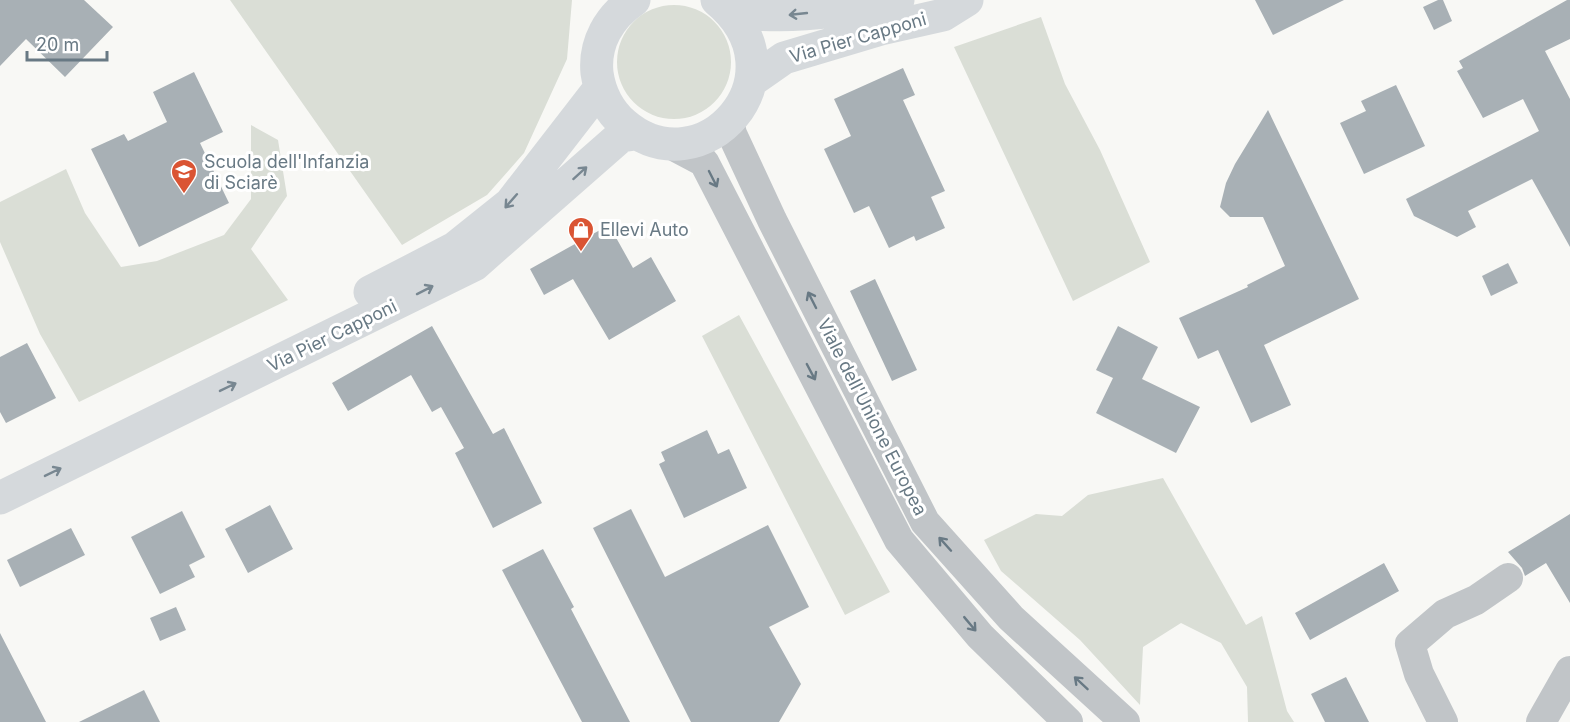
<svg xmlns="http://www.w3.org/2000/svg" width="1570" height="722" viewBox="0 0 1570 722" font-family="Inter,sans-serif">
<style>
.green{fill:#daded6}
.building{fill:#a8b0b5}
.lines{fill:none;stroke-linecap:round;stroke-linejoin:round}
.street{stroke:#c1c5c8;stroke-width:30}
.secondary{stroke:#d5d9dc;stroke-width:33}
.oneway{stroke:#788791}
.oneway2{stroke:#687984}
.labels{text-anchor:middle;stroke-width:6;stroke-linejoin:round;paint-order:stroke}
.street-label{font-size:18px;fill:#687984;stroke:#fff}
.poi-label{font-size:18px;fill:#687984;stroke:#fff;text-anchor:start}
</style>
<rect width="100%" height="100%" fill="#f8f8f5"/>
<path class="green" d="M230,0h342l-5,59 -43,94 -37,42 -85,50z
M617 62a57 57 0 1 1 114 0a57 57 0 1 1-114 0Z
M1041,17l24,67 35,66 50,112 -77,39 -119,-254z
M251,125l27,15 9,56 -36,53 37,51 -209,102 -39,-68 -40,-92v-40l66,-33 19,44 36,54 36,-6 67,-26 27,-36z
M739,315l151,277 -45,23 -143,-279z
M1163,478l83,147 16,-9 25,95 7,11h-46l-1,-35 -26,-44 -40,-20 -38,24 -3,58 -60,-65 -79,-69 -17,-31 52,-26 26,2 26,-21z"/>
<path class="building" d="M0,0h84l29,27 -48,50 -39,-38 -26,27z
M1255,0h89l-71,35z
M1438,0h5l9,21 -18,9 -11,-23z
M1567,0h3v39l-25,12 25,48v148l-38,-68 -64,32 8,16 -19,10 -43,-21 -8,-17 133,-68 -16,-32 -40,19 -26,-47 6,-3 -4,-7z
M903,68l12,27 -12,5 42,91 -14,6 14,31 -29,13 -2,-5 -25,12 -20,-42 -15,7 -30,-64 27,-13 -17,-37z
M194,72l29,60 -23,11 29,60 -90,44 -48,-98 33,-15 4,7 39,-19 -14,-30z
M1396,85l29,61 -61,28 -24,-51 26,-12 -5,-10z
M1268,110l91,189 -95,46 27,60 -40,18 -33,-73 -20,9 -19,-41 69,-31 -1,-2 38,-19 -22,-49h-33l-10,-10 6,-24 9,-19z
M609,225l24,43 18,-11 25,44 -67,39 -36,-61 -29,16 -14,-26z
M1508,263l10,20 -27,13 -9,-20z
M875,279l42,91 -25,11 -42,-90z
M432,326l61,108 11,-6 38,75 -49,25 -38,-75 9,-5 -23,-41 -9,5 -21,-37 -63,36 -16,-28z
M1118,326l40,21 -16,32 58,28 -24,46 -80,-40 17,-35 -17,-8z
M27,343l29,55 -50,25 -6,-11v-55z
M707,430l11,24 11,-5 18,39 -63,30 -25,-54 6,-3 -4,-9z
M270,505l23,44 -45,24 -23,-44z
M631,509l34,68 103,-52 41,82 -40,20 32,57 -22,38h-88l-98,-194z
M182,511l23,46 -16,8 6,12 -35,17 -29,-57z
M1570,514v89l-24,-40 -21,13 -3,-8 -14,-16z
M71,528l14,27 -65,32 -13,-27z
M543,549l31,58 -3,2 59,113h-48l-80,-152z
M1384,563l15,28 -89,49 -15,-27z
M176,607l10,23 -26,11 -10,-23z
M0,633l46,89h-46z
M1346,677l23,45h-44l-14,-28z
M144,690l16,32h-81z"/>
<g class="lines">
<path class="street" d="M729,122l3,12 40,86 153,302 86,96 114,104
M670,144l34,18 195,378 81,96 88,86
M1443,722l-24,-48 -9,-30 35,-30 31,-14 32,-22
M1541,722l29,-51"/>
<path class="secondary" d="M634,0c-25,17 -40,43 -37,73 3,21 11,37 27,51 78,67 184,-49 93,-124
M730,11c54,9 114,1 168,-11
M751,81l33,-23 97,-29 62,-14 24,-15
M370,292l85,-44 55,-44 89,-115
M0,498l474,-233 147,-129 14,-2"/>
</g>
<defs><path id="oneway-shaft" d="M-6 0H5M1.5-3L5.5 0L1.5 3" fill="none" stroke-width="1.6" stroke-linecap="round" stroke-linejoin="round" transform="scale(1.5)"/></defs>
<g class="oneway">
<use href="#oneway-shaft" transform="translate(798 14) rotate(174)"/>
<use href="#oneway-shaft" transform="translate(580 173) rotate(-42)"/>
<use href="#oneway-shaft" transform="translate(511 201) rotate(131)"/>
<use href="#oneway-shaft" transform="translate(425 290) rotate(-27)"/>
<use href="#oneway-shaft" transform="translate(228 387) rotate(-26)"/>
<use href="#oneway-shaft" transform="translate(53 472) rotate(-26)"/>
</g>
<g class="oneway2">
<use href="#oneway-shaft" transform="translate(713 179) rotate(63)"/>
<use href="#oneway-shaft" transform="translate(812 300) rotate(-117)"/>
<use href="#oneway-shaft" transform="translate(811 372) rotate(62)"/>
<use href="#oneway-shaft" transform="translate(945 544) rotate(-132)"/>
<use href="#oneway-shaft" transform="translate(970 624) rotate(50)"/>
<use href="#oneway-shaft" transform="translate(1081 683) rotate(-137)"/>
</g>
<defs>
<symbol id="school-pin" viewBox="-11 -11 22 30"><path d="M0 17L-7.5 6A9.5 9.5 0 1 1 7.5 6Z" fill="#da5433" stroke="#fff"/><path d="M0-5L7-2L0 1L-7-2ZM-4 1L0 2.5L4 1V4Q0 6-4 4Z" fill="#fff"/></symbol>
<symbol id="shop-pin" viewBox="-11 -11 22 30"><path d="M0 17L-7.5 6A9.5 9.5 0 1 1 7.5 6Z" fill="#da5433" stroke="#fff"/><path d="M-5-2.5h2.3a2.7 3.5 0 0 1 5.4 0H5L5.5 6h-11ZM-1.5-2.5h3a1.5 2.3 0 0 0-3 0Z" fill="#fff"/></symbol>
</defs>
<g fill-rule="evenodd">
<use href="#school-pin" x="169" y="157" width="30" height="40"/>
<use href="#shop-pin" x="566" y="215" width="30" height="40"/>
</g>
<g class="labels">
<g class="street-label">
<text transform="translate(858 38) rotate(-16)" y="6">Via Pier Capponi</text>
<text transform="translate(332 336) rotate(-26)" y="6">Via Pier Capponi</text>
<text transform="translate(872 417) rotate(63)" y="6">Viale dell'Unione Europea</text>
</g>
<g class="poi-label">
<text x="204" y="168">Scuola dell'Infanzia<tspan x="204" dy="21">di Sciarè</tspan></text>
<text x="600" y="236">Ellevi Auto</text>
</g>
</g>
<path d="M27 51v9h80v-9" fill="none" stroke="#687984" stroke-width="3"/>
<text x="36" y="51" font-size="18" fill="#687984" stroke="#ffffff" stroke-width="4.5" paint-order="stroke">20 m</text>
</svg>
